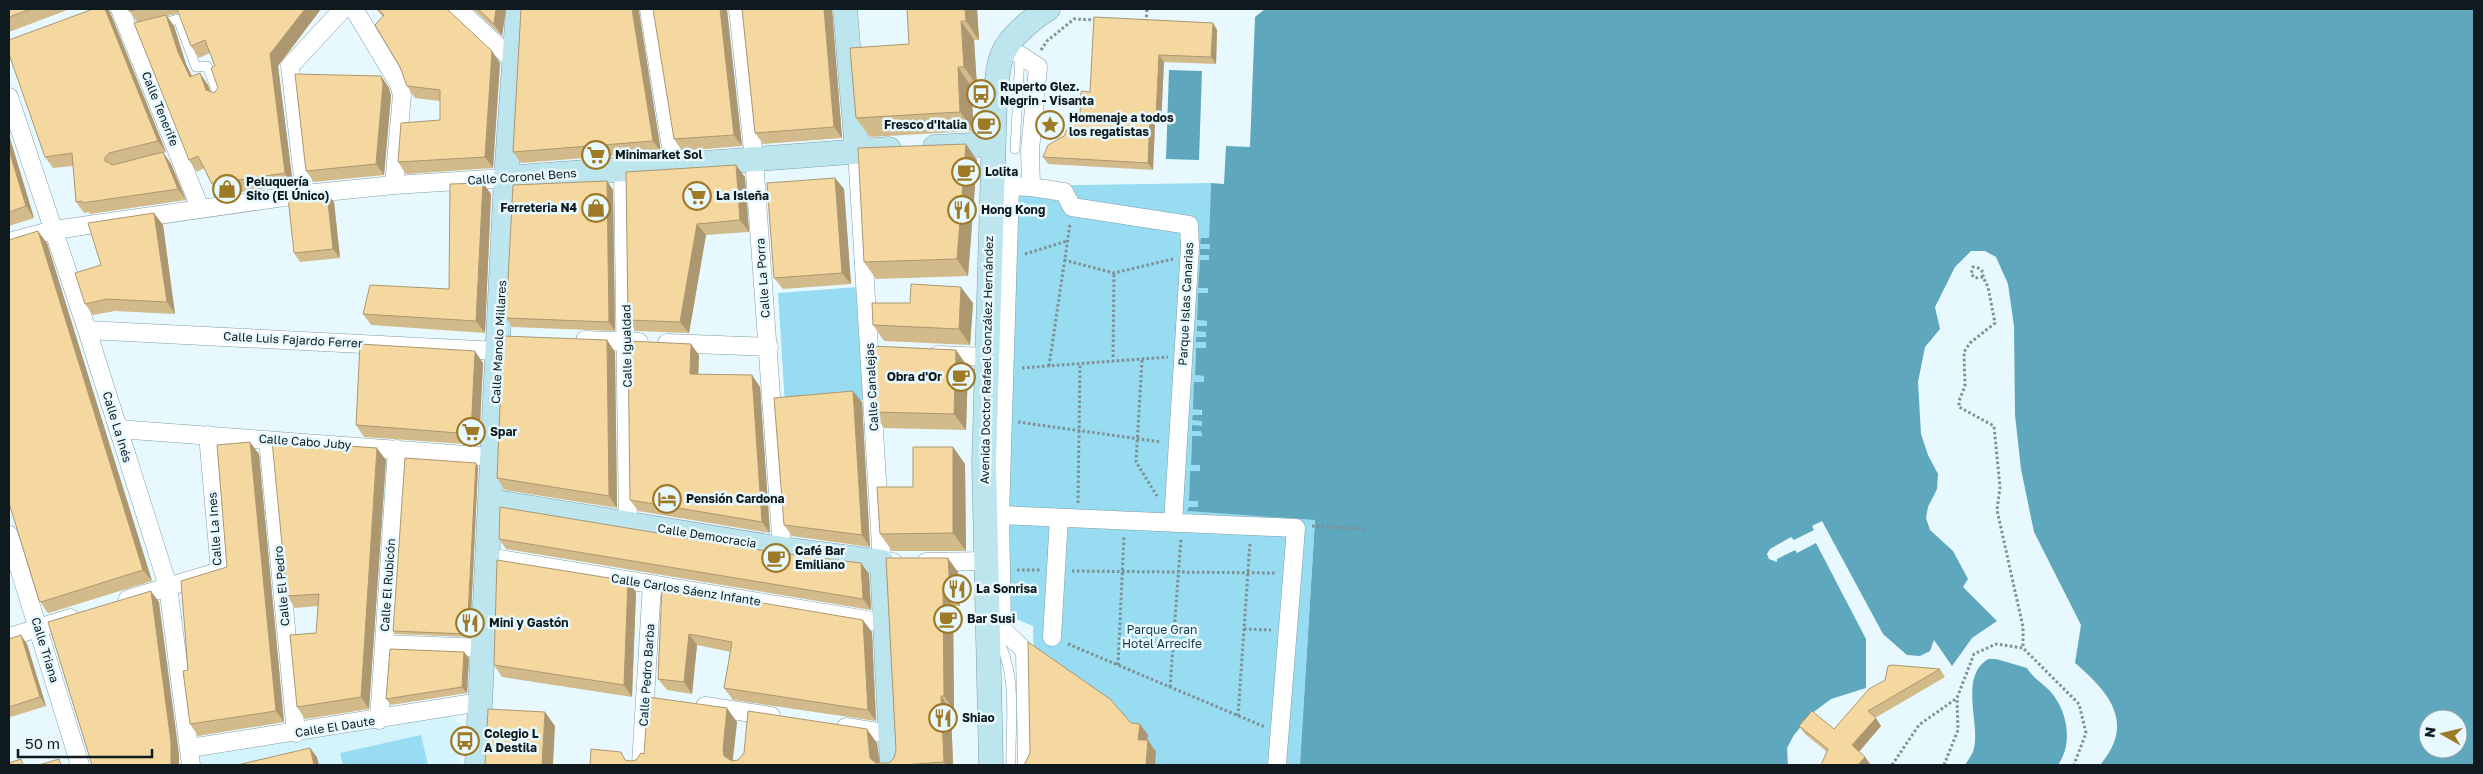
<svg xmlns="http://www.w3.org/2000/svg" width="2483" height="774" viewBox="0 0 2483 774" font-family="'Golos Text',sans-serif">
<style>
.built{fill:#d3f3fd}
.green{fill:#97dcf1}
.water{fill:#5fa7bc;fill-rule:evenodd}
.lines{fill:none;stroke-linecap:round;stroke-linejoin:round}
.lane-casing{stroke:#819ea8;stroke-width:10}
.street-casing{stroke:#819ea8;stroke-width:19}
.secondary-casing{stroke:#819ea8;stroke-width:25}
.path{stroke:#7f8f93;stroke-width:3;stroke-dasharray:2.5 2.5;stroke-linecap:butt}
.lane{stroke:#fff;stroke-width:9}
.street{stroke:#fff;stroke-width:18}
.secondary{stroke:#bde5ee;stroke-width:24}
.wall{fill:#d3ba8a;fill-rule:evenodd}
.shaded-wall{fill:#ac9770}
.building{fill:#f5d8a0;stroke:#ac9770}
.labels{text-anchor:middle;stroke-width:5;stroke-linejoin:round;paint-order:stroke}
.poi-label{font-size:12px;font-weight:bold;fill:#0e1a1d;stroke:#e7f9ff;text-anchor:start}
.street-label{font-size:12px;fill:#0e1a1d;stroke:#e7f9ff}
.park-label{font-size:12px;fill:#193c46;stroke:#e7f9ff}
</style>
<rect width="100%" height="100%" fill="#e7f9ff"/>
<path class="built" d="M452,716l9,10 -2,39h-260v-10z"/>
<path class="green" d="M1211,183l-2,55 -9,6h10v6l-10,4 10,1 -1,6h-9l-2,26 10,1v5h-10l-1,27 10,1v5h-10l9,6v5h-10l10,5v6h-10l-1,27 9,1v6h-10l8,33h-9v5h9v6l-10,4 10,1 -1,6 -9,-1 -1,29h9v6h-10l-1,30h9v6h-9l-1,4 127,8 -15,246h-264l-3,-139 -27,-11 4,-429z
M858,287l7,113 -80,4 -7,-111z
M421,735l7,30h-85l-3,-12z"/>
<path class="water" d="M1265,9h1209v756h-374c36,-42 9,-73 -25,-102l6,-38 -47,-93 -13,-63 -6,-54 -1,-89 -6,-42 -12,-27 -11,-6h-14l-16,16 -20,40 5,22 -15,18 -7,35 3,52 7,21 10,19 -1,15 -9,18 -2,11 4,12 23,21 15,28 -5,8 34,34 -25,17 -20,28 -18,-26 -4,11 -10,5 -13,-1 -24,-21 -61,-113 -10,5 2,4 -20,10 -3,-3 -21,12 -3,5 2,5 8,3v-3l18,-9 2,3 19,-10 50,96v49l-35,11 -20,15 -17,21 -7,13 1,17h-488l15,-245 -128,-9 2,-4h9v-6h-9l1,-30h10v-6h-9l1,-29h10l-1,-5h-9v-6l10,1v-5l-10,-1 1,-5h9v-5l-9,-1 1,-27h10v-6l-9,-1 1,-27h10v-6h-10v-5h10v-5l-9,-1v-5h10v-5l-10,-1 1,-27h10v-5h-10l2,-28h9v-5h-9v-6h10v-5h-10l1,-6h8l2,-55 13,1 2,-38 24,1 5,-130zM2428,719h30v30h-30z
M1169,70l33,1 -3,89 -33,-1z
M1988,659h8l31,9c6,10 14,14 22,22 18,19 25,52 9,75h-93c3,-5 8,-11 9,-17 6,-26 -15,-71 14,-89z"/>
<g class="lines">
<defs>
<path id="lane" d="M160,24l18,-5 18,48 11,-1 13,33
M1015,149l5,-94
M995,634c24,38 15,88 16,131"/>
<path id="street" d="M120,9l80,199
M354,9l45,75 3,11 -8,90
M458,9l56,52
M649,9l25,157
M738,9l16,150 28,390
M1020,55l18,12 -8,83 1,37 33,5 8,15 117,18 1,22 -17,276
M9,97l78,233 81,256 23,179
M857,151l25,411h11
M623,169l5,354
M305,194l-15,-128 53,-57
M9,242l45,-12 251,-36 89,-9 112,-7
M87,330l411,21
M585,340l54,2
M667,343l102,4
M938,355l50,2
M118,429l375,28
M268,440l28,293
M1000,515l296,13 -19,237
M9,535l71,230
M488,557l397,66
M926,562l60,-1
M128,599l92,-28 -12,-136
M9,637l61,-19
M1052,637l7,-119
M384,644l100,4
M705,706l66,10
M379,720l18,-271
M846,727l44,7
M190,748l290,-46
M641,765l11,-181
M1027,765l-2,-114 -23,-22 -2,-114 10,-329 21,1"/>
<path id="secondary" d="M845,9l12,142
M935,147l58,-3
M506,178l383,-29
M490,501l292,48 100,13 10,203
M477,765l29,-587 12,-169
M991,765l-7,-302 11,-363c2,-16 2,-40 12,-54 7,-12 30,-31 41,-37"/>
</defs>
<use href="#lane" class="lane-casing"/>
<use href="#street" class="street-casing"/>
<use href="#secondary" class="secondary-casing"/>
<path class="path" d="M1146,22l1,-13
M1041,50l6,-9 27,-22 23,1
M1025,254l42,-13
M1064,260l50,13 59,-14
M1983,277v-5l-5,-4 -5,-1 -2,7 4,4 8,-1 5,10 7,36 -25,20 -6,9 1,34 -6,15v6l35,19 6,61 -3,23 26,117v21
M1142,360l-6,102 21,34
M1113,362l1,-89
M1049,366l21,-142
M1022,368l146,-11
M1018,422l143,20
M1078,503l2,-139
M1312,526l54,3
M1017,570h23
M1072,571l203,2
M1244,629l27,1
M1068,644l197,83
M1118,665l6,-129
M1170,687l11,-149
M1238,716l12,-174
M1892,765l27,-40 38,-27
M1944,765l14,-35 -1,-32 17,-44 22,-10 27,4 56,56 7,29 -12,32"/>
<use href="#lane" class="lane"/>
<use href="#street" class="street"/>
<use href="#secondary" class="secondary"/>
</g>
<path class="wall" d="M9,9h61l-61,23z
M93,9h15l2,3 56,140 -3,1 8,11 15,36 -96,14 -1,-2 -5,1 -8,-11 -3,-36 -20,2 -8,-11z
M128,9h193l-43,57 15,119 -73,10 -8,-11 -8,-16 -7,4 -8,-12 -52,-138zM179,13l12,33 8,12 11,-5 5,13 3,22 -4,5 -3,-1 -3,-7 -16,-9 -6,-12 -12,-38 -7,-10z
M376,9h72l1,2 51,52 -7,105 -87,6 -8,-12 42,-42v-19l-25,-3 -8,-12 -24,-69z
M473,9h33l-4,27z
M521,9h118v2l22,141 -140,11 -8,-11z
M742,9h90l10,129 -79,6 -8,-11z
M907,9h70l2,31h-5l3,46h-6l3,45 -104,6 -14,-19 53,-74z
M727,10l15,136 -60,5 -8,-12z
M1213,23l4,7 -1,34 -52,-2 -3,62h-6l-2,46 -105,-6 -5,-7 21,-21 16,-22 10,-22z
M381,76l8,12 2,8 -7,79 -70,7 -8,-11z
M9,135l25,83 -25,8z
M977,160l-9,116 -92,3 -12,-17z
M626,172l119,5 4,55 -43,3 -17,98 -53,-2 -8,-11z
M835,178l9,11 7,95 -68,5 -9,-11z
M607,181l6,9 2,141 -103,-4 -6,-9z
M483,183l8,11 -6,139 -114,-8 -8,-11 86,-25z
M334,202l6,56 -40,4 -6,-9z
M154,213l9,12 12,89 -60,-3 -22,4 -8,-11 16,-39z
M47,243l105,338 -103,32 -2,-1 -8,-12z
M910,303h63l-3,42 -86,-4 -11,-16z
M607,340l8,12 2,156 -112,-18 -8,-12z
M699,355l-1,19 54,1 8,12 10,146 -132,-22 -8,-11z
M483,363l-4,82 -115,-8 -8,-12z
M968,367l-2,63 -82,-2 -11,-16z
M862,402l8,145 -78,-11 -8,-11z
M953,447l12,17 1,87h-74l-12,-17 33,-47z
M259,454l25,268 -86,14 -8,-12 -2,-54 39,-103z
M386,460l-17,249 -64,10 -8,-12 19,-74 2,-27 -23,2 -8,-12z
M478,467l-8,170 -75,-3 -2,-3z
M499,539l273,13 89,11 8,11 2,36 -365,-61z
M886,558l72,14 2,34h-7l1,104h-3l2,55h-363l37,-5 3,1 6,-1 8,-6 93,-32 -4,39 144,-18 2,20h10l5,-5 2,-8z
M628,581l8,11 -4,105 -130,-20 -8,-12z
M662,586l210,46 4,89 -143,-21 -9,-12 7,-36 -34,-7 -5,49 -25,-4 -9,-11z
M9,639l18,5 19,62 -35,11 -2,-3z
M464,652l5,6 -2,35 -76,12 -5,-6z
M1940,669l5,8 -70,41 6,8 -22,26 6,5 6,8 -44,-13 -22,-18 -6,-8 35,3 51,-49z"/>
<path class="shaded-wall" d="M105,9h3l2,3 56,140 -8,-11z
M305,9h16l-43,57 15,119 -8,-12 -15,-119z
M496,9h10l-4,27 -8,-12z
M632,9h7v2l22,141 -8,-11z
M720,9h8l-1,1 15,136 -8,-11z
M824,9h8l10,129 -8,-11z
M965,9h12l2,31 -13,-19z
M166,15l8,11 12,38 12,25 -8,-12 -12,-25z
M961,21l13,19 3,46 -13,-19z
M1213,23l4,7 -1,34 -5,-7z
M492,51l8,12 -7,105 -8,-11z
M1159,55l5,7 -3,62 -5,-7z
M958,67l13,19 3,45 -14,-19z
M200,73l8,12 6,17 -8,-12z
M381,76l8,12 2,8 -7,79 -8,-11z
M1150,117l5,7 -2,46 -5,-7z
M9,135l25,83 -8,-12 -17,-56z
M966,144l11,16 -9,116 -11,-17z
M163,152l8,12 15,36 -8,-11z
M736,165l9,12 4,55 -9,-12z
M835,178l9,11 7,95 -9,-11z
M607,181l6,9 2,141 -6,-9z
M483,183l8,11 -6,139 -9,-12z
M327,193l7,9 6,56 -7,-9z
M154,213l9,12 12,89 -8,-12z
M697,224l9,11 -17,98 -9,-11z
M38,231l9,12 105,338 -9,-11z
M961,287l12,16 -3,42 -11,-16z
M607,340l8,12 2,156 -8,-12z
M691,344l8,11 -1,30 -8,-11z
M956,350l12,17 -2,63 -12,-16z
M475,351l8,12 -4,82 -8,-11z
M752,375l8,12 10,146 -8,-11z
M853,391l9,11 8,145 -8,-12z
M250,442l9,12 25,268 -8,-11z
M953,447l12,17 1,87 -13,-18z
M377,448l9,12 -17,249 -8,-12z
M476,463l2,4 -8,170 -3,-3z
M948,558l10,14 2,34 -10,-14z
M861,563l8,11 2,36 -8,-11z
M628,581l8,11 -4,105 -8,-12z
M151,591l8,11 20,152v11h-8z
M943,592l10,14 1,104 -10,-14z
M863,620l9,12 4,89 -8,-11z
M689,634l8,11 -5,49 -8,-12z
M21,635l6,9 19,62 -6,-9z
M464,652l5,6 -2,35 -5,-6z
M941,696l10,14 2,55h-7l-2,-3z
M727,708l10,14 -5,42 -8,-8 -1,-6z
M545,712l10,14 -2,39h-11z
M1876,718l5,8 -24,28 -5,-9z
M1140,724l8,11 -2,16 -8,-11z
M867,729l10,14 3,22h-4l-6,-7z
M1148,740l8,12 -1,13h-9z
M310,748l7,9 2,8h-5z
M1865,757l6,8h-13z"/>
<path class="building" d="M9,9h22l-22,8z
M93,9h12l53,132 -49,12 -4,4v4l8,4 50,-13 15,37 -96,14v-2l-6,1 -4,-49 -27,4 -36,-103v-14z
M128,9h11l-10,2z
M177,9h128l-35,45 15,119 -73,11 -14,-28 -9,4 -55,-137 32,-8 12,37 12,25 10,-4 6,17 8,3 4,-5 -7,-20 4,-2 -10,-26 -14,6z
M378,9h69l45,42 -7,106 -87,5 3,-39 39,-3v-30l-33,-4 -7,-19 -25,-42 9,-10z
M478,9h18l-2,15z
M521,9h111l21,132 -140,11z
M653,9h67l14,126 -60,4z
M742,9h82l10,118 -79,6z
M907,9h58l1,12h-5l3,46h-6l2,45 -104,6 -6,-70 59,-4z
M1094,17l119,6 -2,34 -52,-2 -3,62h-6l-2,46 -105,-6 5,-12 16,-9 11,-23 5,1 1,-23 9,1z
M295,74l86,2 2,8 -7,80 -70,7z
M966,144l-9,115 -93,3 -6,-114z
M9,150l17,56 -17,6z
M736,165l4,55 -43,4 -17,98 -52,-2 -2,-148z
M835,178l7,95 -68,5 -7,-95z
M607,181l2,141 -103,-4 7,-133z
M483,183l-7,138 -113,-7 7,-29 79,4 1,-105z
M327,193l6,56 -39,4 -6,-56z
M154,213l13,89 -60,-3 -22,5 -10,-31 26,-8 -13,-42z
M38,231l105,339 -102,32 -2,-2 -30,-97v-263z
M911,284l50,3 -2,42 -86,-4 -1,-22h38z
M503,336l104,4 2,156 -112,-18z
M628,341l63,3 -1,30 62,1 10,147 -132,-22z
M360,344l115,7 -4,83 -115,-9z
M871,346l85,4 -2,64 -81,-2z
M853,391l9,144 -78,-10 -10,-127z
M272,441l105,7 -16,249 -64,10 -7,-72 26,-2 3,-39 -32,2z
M250,442l26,269 -86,13 -7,-53 5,-1 -7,-89 46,-14 -10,-122z
M913,447h40v86l-73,1 -3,-47h36z
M405,458l71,5 -9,171 -74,-3z
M500,507l272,45 89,11 2,36 -364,-60z
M886,558h62l2,34h-7l1,104h-3l3,66 -41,3h-313l1,-16 30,3 4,8 5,1 6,-1 5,-7 3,1 4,-57 79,11 -4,42 1,6 8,5 6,-1 6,-7 4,-42 119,18 3,29 6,5h13l5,-5 2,-8z
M497,560l131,21 -4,104 -130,-20z
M662,586l201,34 5,90 -144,-22 8,-46 -43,-8 -5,48 -26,-3z
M151,591l20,151v23h-79l-44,-143z
M21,635l19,62 -31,10v-68z
M1028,642l82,57 21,24 9,1 -2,16h10l-2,25h-121v-2l5,-10z
M390,649l74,3 -2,35 -76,12z
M1892,665l48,4 -72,42 8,7 -24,27 13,12 -7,8h-37l7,-16 -29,-23 13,-15 22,18 35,-40 16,-9 3,-14z
M488,709l57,3 -3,53h-57z
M310,748l4,17h-77z
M21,759l2,6h-14v-2z
M59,759l2,6h-22z"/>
<defs>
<symbol id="bus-ring" viewBox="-11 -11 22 22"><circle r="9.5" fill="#e7f9ff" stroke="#9e7926" stroke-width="1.5"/><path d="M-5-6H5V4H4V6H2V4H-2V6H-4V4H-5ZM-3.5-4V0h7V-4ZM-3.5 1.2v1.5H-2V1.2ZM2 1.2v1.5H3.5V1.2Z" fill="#9e7926"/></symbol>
<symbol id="cafe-ring" viewBox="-11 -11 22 22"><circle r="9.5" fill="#e7f9ff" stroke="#9e7926" stroke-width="1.5"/><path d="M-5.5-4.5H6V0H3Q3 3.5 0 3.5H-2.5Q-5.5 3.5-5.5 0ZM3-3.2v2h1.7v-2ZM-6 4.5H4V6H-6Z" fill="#9e7926"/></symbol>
<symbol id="sight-ring" viewBox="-11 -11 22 22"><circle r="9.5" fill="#e7f9ff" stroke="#9e7926" stroke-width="1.5"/><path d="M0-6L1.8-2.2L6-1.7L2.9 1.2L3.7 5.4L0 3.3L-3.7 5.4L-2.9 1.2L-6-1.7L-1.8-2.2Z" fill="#9e7926"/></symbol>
<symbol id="supermarket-ring" viewBox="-11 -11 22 22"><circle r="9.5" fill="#e7f9ff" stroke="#9e7926" stroke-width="1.5"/><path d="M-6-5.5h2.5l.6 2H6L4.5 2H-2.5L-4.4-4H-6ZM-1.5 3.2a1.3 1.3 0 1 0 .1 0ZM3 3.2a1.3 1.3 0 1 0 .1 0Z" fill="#9e7926"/></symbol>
<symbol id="shop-ring" viewBox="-11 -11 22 22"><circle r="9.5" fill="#e7f9ff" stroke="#9e7926" stroke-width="1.5"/><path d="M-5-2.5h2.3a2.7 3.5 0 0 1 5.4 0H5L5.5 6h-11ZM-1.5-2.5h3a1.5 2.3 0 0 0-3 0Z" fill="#9e7926"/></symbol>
<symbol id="restaurant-ring" viewBox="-11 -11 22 22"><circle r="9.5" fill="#e7f9ff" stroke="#9e7926" stroke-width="1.5"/><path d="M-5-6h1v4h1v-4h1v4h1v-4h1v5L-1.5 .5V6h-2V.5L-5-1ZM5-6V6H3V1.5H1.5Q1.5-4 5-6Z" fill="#9e7926"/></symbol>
<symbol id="hotel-ring" viewBox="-11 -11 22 22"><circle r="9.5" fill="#e7f9ff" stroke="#9e7926" stroke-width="1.5"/><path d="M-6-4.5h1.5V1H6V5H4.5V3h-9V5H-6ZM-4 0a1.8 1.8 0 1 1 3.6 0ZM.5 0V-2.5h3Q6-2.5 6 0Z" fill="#9e7926"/></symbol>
</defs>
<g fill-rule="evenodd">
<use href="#bus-ring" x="965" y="78" width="32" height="32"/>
<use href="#cafe-ring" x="970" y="109" width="32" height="32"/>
<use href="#sight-ring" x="1034" y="109" width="32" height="32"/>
<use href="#supermarket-ring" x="580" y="139" width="32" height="32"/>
<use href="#cafe-ring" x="950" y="156" width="32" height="32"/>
<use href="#shop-ring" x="211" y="173" width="32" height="32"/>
<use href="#supermarket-ring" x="681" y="180" width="32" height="32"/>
<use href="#shop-ring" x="580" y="192" width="32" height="32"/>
<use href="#restaurant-ring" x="946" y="194" width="32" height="32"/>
<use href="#cafe-ring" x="945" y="361" width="32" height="32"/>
<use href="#supermarket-ring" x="455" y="416" width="32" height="32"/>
<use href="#hotel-ring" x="651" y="483" width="32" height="32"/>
<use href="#cafe-ring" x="760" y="542" width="32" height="32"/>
<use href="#restaurant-ring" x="941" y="573" width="32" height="32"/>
<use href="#cafe-ring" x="932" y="603" width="32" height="32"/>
<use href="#restaurant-ring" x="454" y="607" width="32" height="32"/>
<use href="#restaurant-ring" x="927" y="702" width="32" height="32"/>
<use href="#bus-ring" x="449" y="725" width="32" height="32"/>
</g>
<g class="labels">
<g class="poi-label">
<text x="1000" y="91">Ruperto Glez.<tspan x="1000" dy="14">Negrin - Visanta</tspan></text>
<text x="1069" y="122">Homenaje a todos<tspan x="1069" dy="14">los regatistas</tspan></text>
<text x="967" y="129" text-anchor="end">Fresco d'Italia</text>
<text x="615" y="159">Minimarket Sol</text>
<text x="985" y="176">Lolita</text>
<text x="246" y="186">Peluquería<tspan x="246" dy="14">Sito (El Único)</tspan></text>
<text x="716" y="200">La Isleña</text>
<text x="577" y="212" text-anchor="end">Ferreteria N4</text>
<text x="981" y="214">Hong Kong</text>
<text x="942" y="381" text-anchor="end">Obra d'Or</text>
<text x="490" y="436">Spar</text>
<text x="686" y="503">Pensión Cardona</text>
<text x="795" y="555">Café Bar<tspan x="795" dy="14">Emiliano</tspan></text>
<text x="976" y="593">La Sonrisa</text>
<text x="967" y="623">Bar Susi</text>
<text x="489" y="627">Mini y Gastón</text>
<text x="962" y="722">Shiao</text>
<text x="484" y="738">Colegio L<tspan x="484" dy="14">A Destila</tspan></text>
</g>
<g class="street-label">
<text transform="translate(160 109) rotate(68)" y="4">Calle Tenerife</text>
<text transform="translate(522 177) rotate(-4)" y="4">Calle Coronel Bens</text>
<text transform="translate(763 278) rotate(-94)" y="4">Calle La Porra</text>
<text transform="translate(1186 304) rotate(-87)" y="4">Parque Islas Canarias</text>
<text transform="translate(293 340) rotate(3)" y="4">Calle Luis Fajardo Ferrer</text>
<text transform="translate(499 342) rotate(-87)" y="4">Calle Manolo Millares</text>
<text transform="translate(627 346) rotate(-91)" y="4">Calle Igualdad</text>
<text transform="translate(987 360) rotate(-89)" y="4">Avenida Doctor Rafael González Hernández</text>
<text transform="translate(872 387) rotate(-93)" y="4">Calle Canalejas</text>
<text transform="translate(117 427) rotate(73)" y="4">Calle La Inés</text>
<text transform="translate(305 442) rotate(4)" y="4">Calle Cabo Juby</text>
<text transform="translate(215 529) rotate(-94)" y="4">Calle La Ines</text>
<text transform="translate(707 536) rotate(9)" y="4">Calle Democracia</text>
<text transform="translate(388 585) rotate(-86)" y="4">Calle El Rubicón</text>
<text transform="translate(282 586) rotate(-95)" y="4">Calle El Pedro</text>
<text transform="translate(686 590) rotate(9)" y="4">Calle Carlos Sáenz Infante</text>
<text transform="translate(45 650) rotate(73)" y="4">Calle Triana</text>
<text transform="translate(647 675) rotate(-86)" y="4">Calle Pedro Barba</text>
<text transform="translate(335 727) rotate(-9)" y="4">Calle El Daute</text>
</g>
<g class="park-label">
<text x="1162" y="634">Parque Gran<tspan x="1162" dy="14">Hotel Arrecife</tspan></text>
</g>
</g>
<rect width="2483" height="774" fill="none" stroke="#0e1a1d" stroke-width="20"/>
<g transform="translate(2443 734) rotate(278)"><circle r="24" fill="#e7f9ff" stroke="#90a0a5"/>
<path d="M0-4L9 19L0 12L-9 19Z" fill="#9e7926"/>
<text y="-8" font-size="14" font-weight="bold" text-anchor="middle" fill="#0e1a1d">N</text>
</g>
<path d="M18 749v8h134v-8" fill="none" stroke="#0e1a1d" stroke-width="2.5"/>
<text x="25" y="749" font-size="15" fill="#0e1a1d" stroke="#e7f9ff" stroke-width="4" paint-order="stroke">50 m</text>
</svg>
